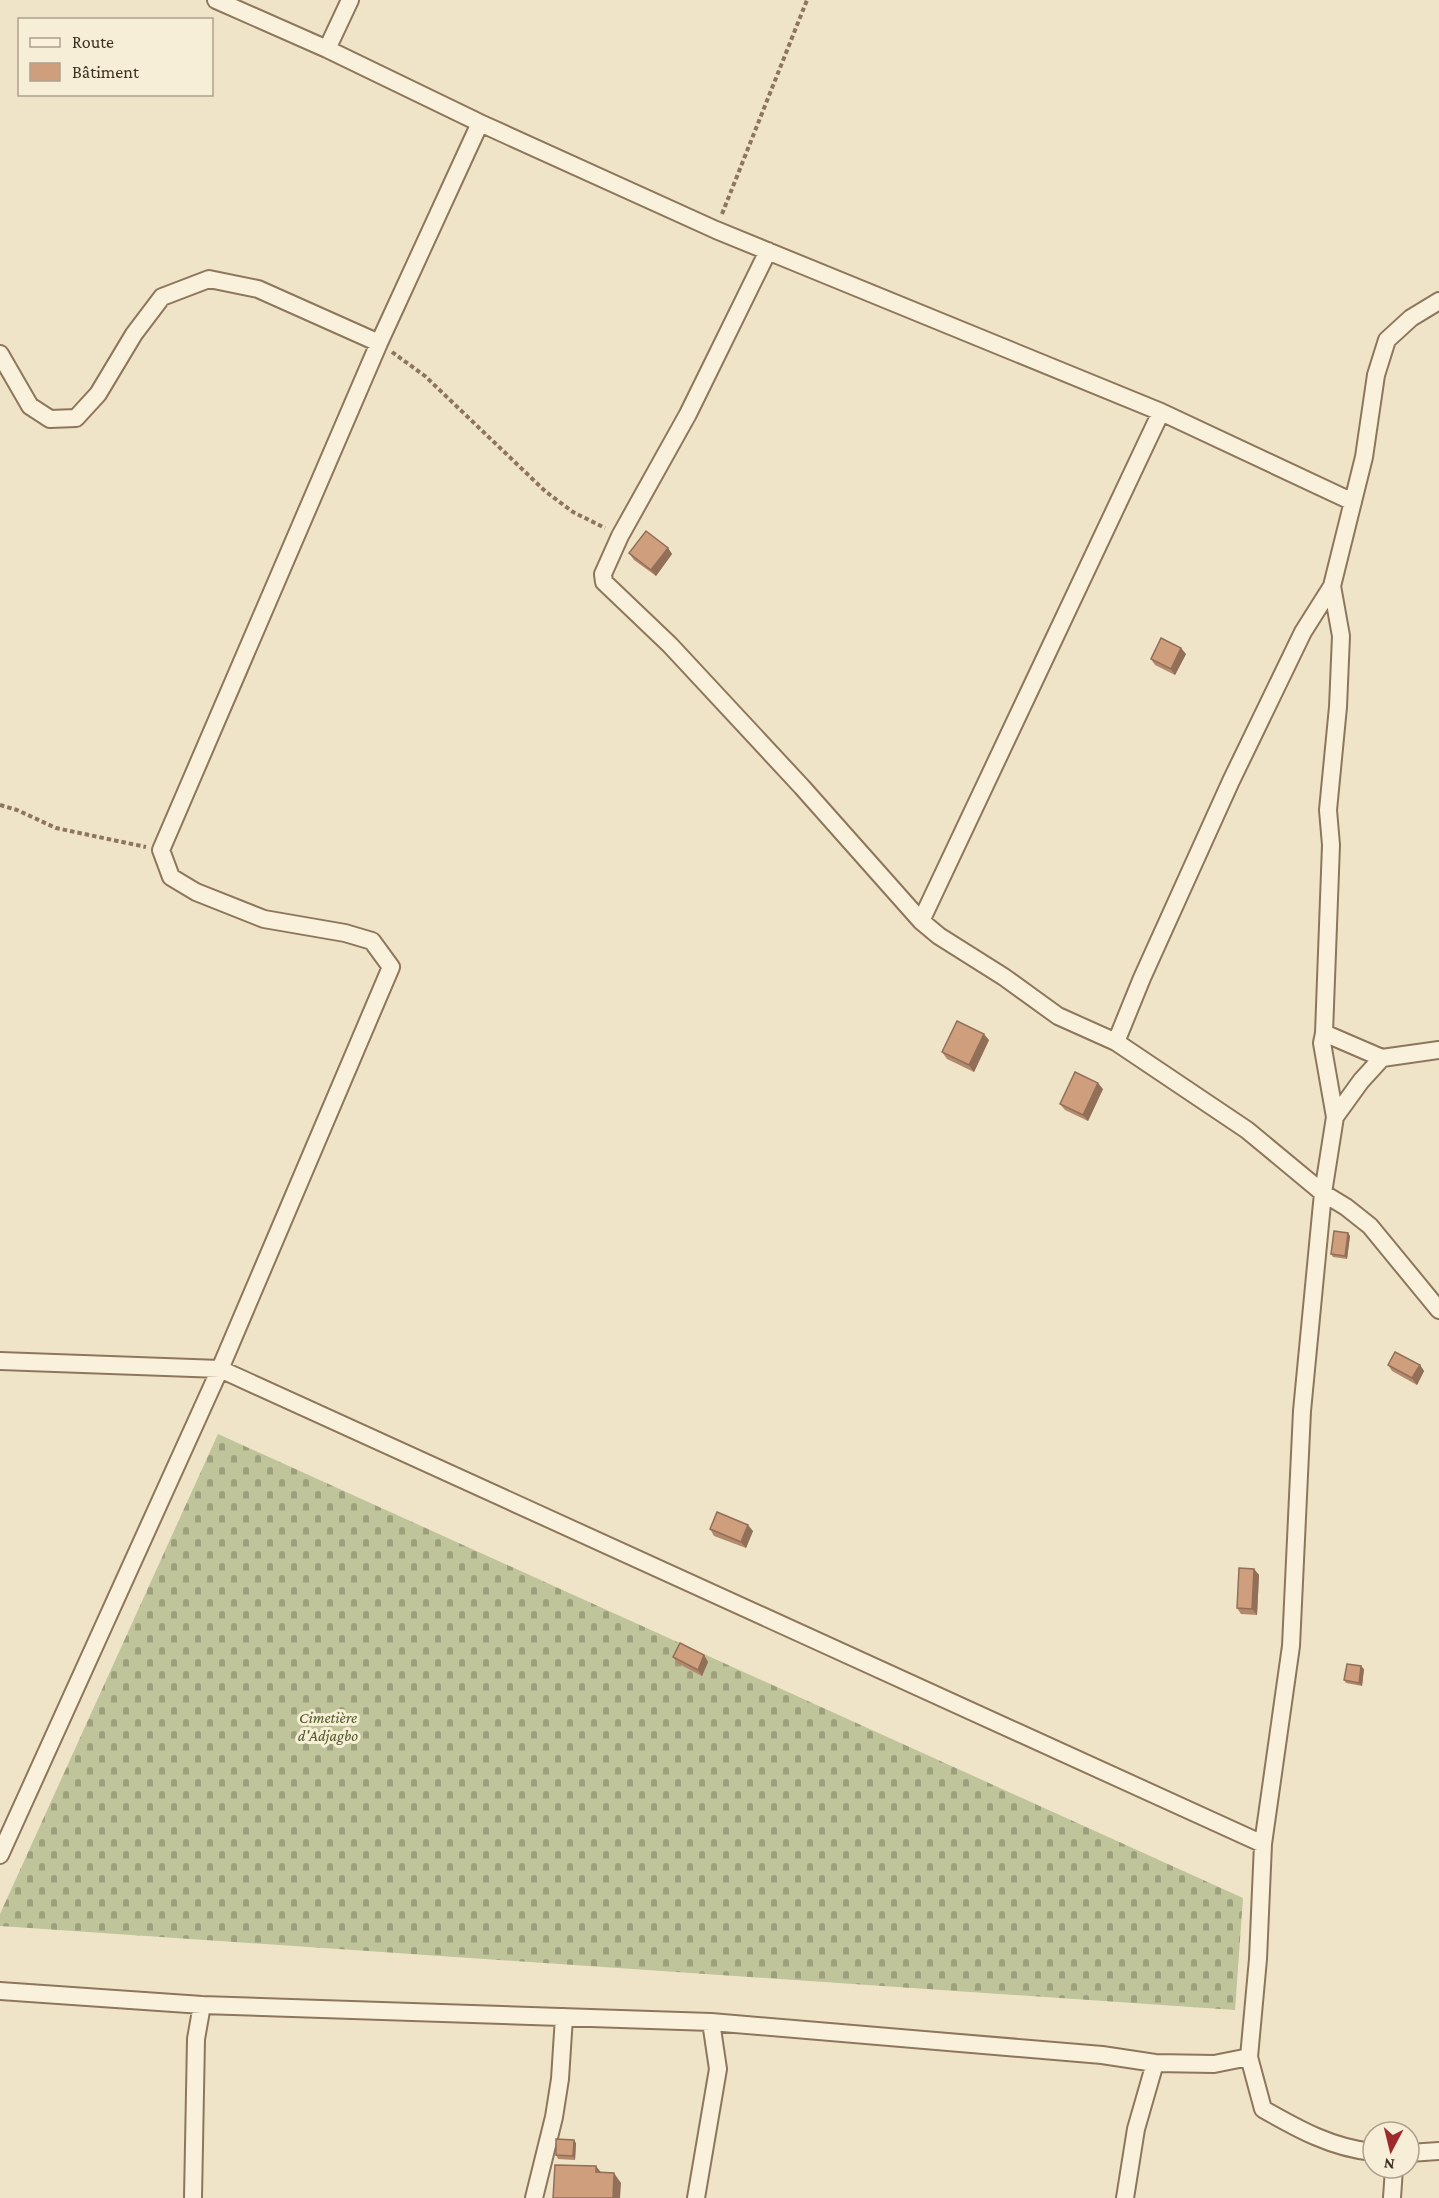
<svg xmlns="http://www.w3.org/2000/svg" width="1439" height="2198" viewBox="0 0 1439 2198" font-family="'Crimson Pro',serif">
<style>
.cemetery{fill:url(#cemetery-stones)}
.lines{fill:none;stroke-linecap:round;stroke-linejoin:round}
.street-casing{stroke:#8d765c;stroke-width:20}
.path{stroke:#8d765c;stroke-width:4;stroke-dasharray:4.5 3;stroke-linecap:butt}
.street{stroke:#faf1dc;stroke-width:16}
.wall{fill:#b2896c}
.shaded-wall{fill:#916f58}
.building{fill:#cf9f7d;stroke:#916f58;stroke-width:1.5}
.labels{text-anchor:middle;stroke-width:6;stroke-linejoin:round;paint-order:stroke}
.park-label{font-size:16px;font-style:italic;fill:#4d5a26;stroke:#f7eed8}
</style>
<defs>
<pattern id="cemetery-stones" width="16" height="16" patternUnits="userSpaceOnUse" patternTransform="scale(1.5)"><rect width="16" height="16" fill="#bfc49a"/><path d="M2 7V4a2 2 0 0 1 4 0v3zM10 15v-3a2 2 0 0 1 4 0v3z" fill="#9ca07d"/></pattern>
</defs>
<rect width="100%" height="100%" fill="#f0e4c8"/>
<path class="cemetery" d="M218,1434l1025,464 -8,112 -1235,-84v-12z"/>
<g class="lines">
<defs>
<path id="street" d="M216,0l111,49 153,74 236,107 445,182 192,90
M327,49l23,-49
M768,251l-80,163 -68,122 -17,38 1,8 66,63 132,142 119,134 18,15 65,41 54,39 58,26 131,88 76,63 23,14 24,19 69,84
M0,354l30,52 20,13 26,-1 22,-24 36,-60 28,-37 47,-18 49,10 121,54
M1332,586l9,50 -3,71 -10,103 3,35 -7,188 -2,10 13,74 -12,76 -21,218 -11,235 -28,198 -5,115 -9,98 14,52c35,20 69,39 110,43
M921,921l240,-509
M1324,1033l58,25 57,-8
M1116,1042l26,-64 89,-197 72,-149 29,-46 32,-129 12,-82 11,-35 24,-22 28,-17
M1335,1117l26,-36 21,-23
M0,1361l220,8 1043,475
M0,1855l220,-486 171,-402 -19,-26 -27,-8 -81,-14 -68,-27 -25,-15 -10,-27 218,-507 101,-220
M0,1991l202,14 509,17 391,33 53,8 59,1 35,-7
M1409,2153l30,-2
M193,2198l3,-159 6,-34
M534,2198l20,-81 6,-38 4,-62
M696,2198l22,-129 -7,-47
M1125,2198l11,-69 19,-66
M1392,2198l2,-30"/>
</defs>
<use href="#street" class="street-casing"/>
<path class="path" d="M722,214l85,-214
M392,352l33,24 120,115 28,21 32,16
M0,805l17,5 39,18 90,19"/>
<use href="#street" class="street"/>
</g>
<path class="wall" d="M668,548l4,6 -16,22 -22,-16 -5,-7z
M1186,654l-11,21 -20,-10 -4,-6z
M989,1040l-15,32 -27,-13 -5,-7z
M1103,1089l-15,32 -23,-11 -5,-6z
M1348,1233l2,3 -3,23 -14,-2 -2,-3z
M1388,1365h32l4,6 -7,14 -25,-14z
M710,1529l43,2 -7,17 -32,-12z
M1254,1569l5,6 -2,40 -16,-1 -4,-6z
M704,1655l4,7 -6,14 -25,-13 -4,-6z
M1364,1669l-2,17 -16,-3 -2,-3z
M576,2143l-1,17 -17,-1 -2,-4z"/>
<path class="shaded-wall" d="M668,548l4,6 -16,22 -5,-6z
M1181,648l5,6 -11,21 -4,-6z
M984,1034l5,6 -15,32 -5,-7z
M1098,1083l5,6 -15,32 -5,-6z
M1348,1233l2,3 -3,23 -2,-3z
M1420,1365l4,6 -7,14 -5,-7z
M748,1525l5,6 -7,17 -5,-6z
M1254,1569l5,6 -2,40 -5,-6z
M704,1655l4,7 -6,14 -4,-6z
M1361,1666l3,3 -2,17 -3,-3z
M574,2140l2,3 -1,17 -2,-4z
M596,2166l7,9 -7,-3z
M614,2173l7,10 -1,15h-7z"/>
<path class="building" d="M646,531l22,17 -17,22 -22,-17z
M1161,638l20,10 -10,21 -20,-10z
M957,1021l27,13 -15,31 -27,-13z
M1075,1072l23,11 -15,32 -23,-11z
M1334,1231l14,2 -3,23 -14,-2z
M1395,1352l25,13 -8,13 -24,-13z
M717,1512l31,13 -7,17 -31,-13z
M1239,1568l15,1 -2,40 -15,-1z
M680,1643l24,12 -6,15 -25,-13z
M1347,1664l14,2 -2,17 -15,-3z
M556,2139l18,1 -1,16 -17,-1z
M555,2165l41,1v6l18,1 -1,25h-60z"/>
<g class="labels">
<g class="park-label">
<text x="328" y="1723">Cimetière<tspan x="328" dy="18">d'Adjagbo</tspan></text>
</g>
</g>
<rect x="18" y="18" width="195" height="78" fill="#f7eed8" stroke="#ada18e" stroke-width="1.5"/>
<rect x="30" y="38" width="30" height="9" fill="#faf1dc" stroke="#ada18e" stroke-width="1.5"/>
<text x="72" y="48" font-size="18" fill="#3d2e20">Route</text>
<rect x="30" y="63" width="30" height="18" fill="#cf9f7d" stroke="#ada18e" stroke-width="1.5"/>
<text x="72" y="78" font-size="18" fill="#3d2e20">Bâtiment</text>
<g transform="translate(1391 2150) rotate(187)"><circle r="28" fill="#f7eed8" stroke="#ada18e" stroke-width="1.5"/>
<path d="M0-4.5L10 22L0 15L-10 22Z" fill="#9e2a2b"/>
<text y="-9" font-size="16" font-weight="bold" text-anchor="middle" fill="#3d2e20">N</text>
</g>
</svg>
